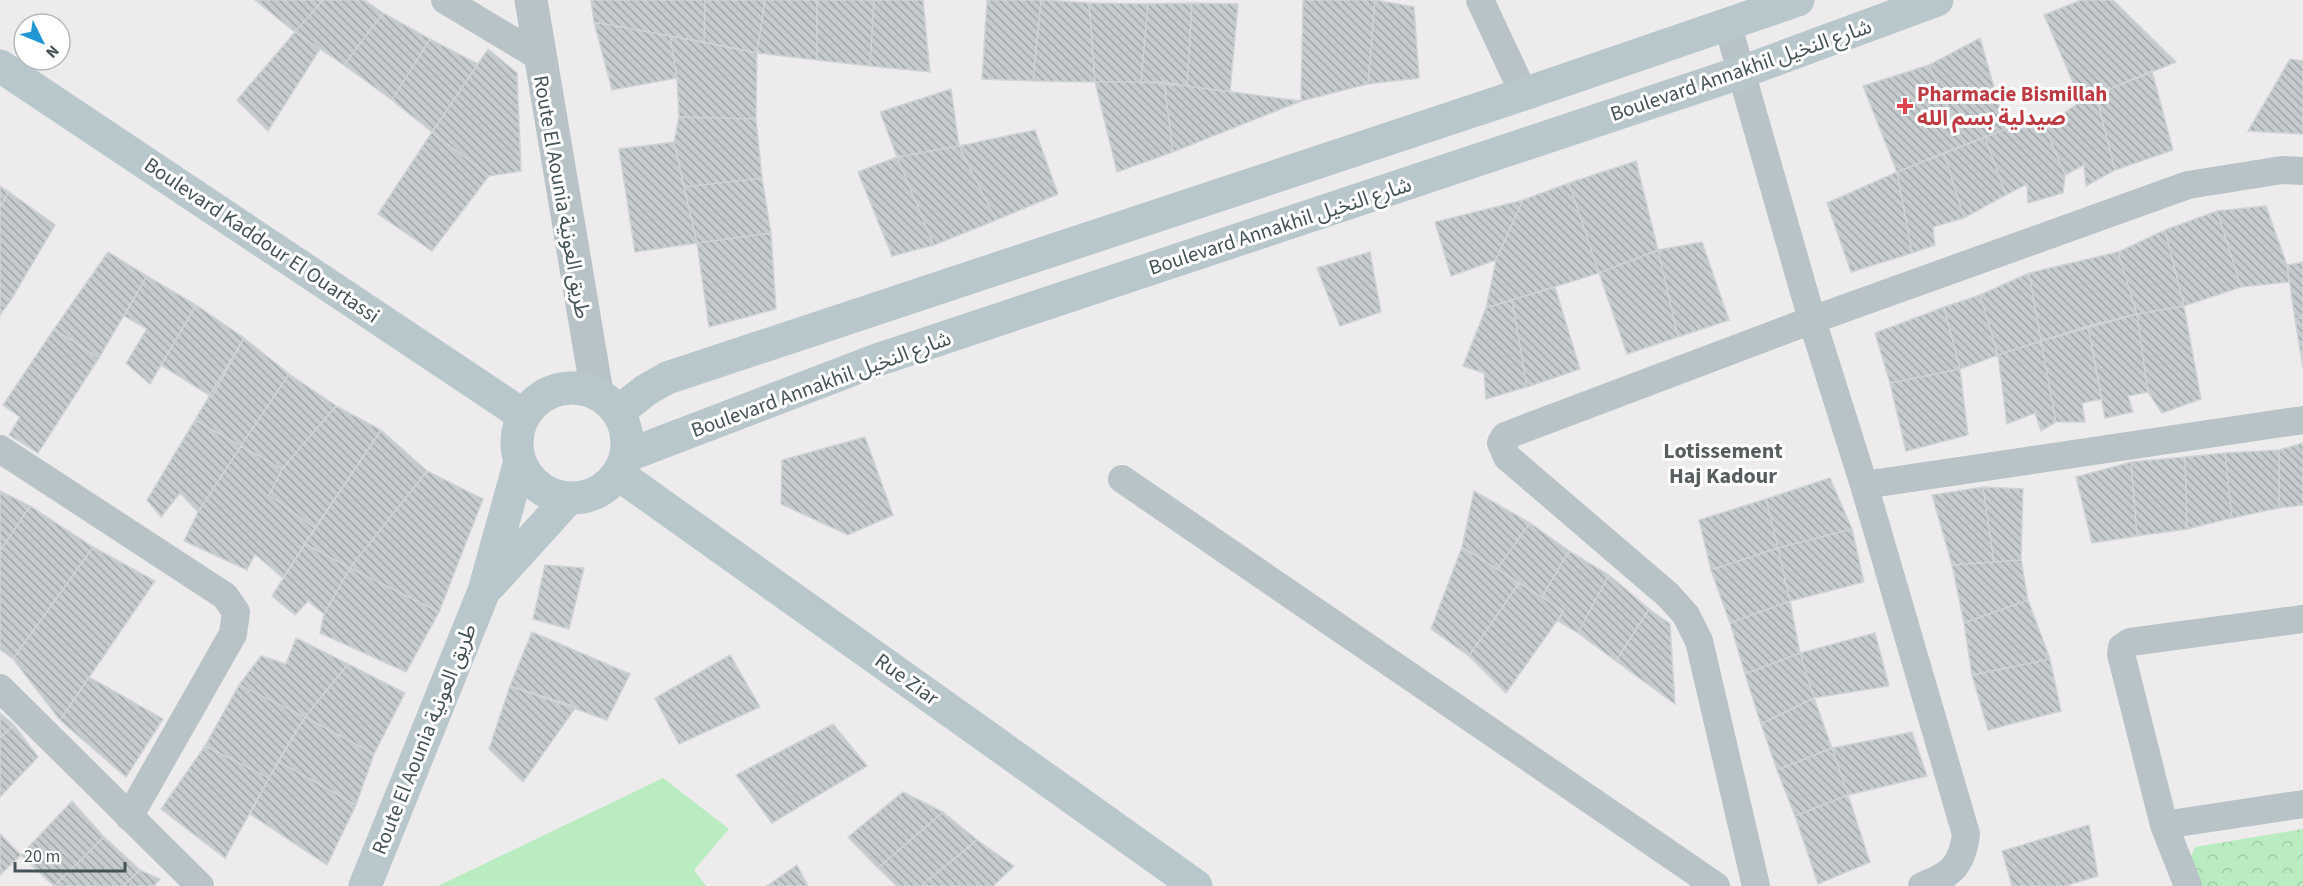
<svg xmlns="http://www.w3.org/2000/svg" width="2303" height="886" viewBox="0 0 2303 886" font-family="'Source Sans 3','Noto Sans Arabic',sans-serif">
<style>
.grass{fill:#b9ecc1}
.park{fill:url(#park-crowns)}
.building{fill:url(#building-back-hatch);stroke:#cfd3d7;stroke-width:1.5}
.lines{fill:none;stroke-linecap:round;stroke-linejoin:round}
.minor{stroke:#b7c3c7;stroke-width:28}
.tertiary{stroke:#b7c3c7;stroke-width:33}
.secondary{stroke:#b7c7cc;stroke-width:33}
.health-dot{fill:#e0444e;stroke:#fff;stroke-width:2}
.labels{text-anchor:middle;stroke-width:6;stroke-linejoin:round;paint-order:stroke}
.street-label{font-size:21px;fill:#445357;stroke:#fff}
.health-label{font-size:21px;font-weight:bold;fill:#be3a42;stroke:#fff;text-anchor:start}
.neighbourhood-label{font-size:22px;font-weight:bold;fill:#585d60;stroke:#fff}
</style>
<defs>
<pattern id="park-crowns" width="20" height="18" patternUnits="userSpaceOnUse" patternTransform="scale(1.5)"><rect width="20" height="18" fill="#b9ecc1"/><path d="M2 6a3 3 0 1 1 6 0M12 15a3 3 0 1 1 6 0" fill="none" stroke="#a0cca8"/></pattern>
<pattern id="building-back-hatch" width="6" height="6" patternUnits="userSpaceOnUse" patternTransform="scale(1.5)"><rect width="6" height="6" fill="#c5cacd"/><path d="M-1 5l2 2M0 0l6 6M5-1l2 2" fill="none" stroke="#a2a7a9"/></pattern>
</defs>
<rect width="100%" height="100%" fill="#eeebec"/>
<path class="grass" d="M663,778l66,51 -35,41 12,16h-268z"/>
<path class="park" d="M2303,829v57h-102l-13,-23 7,-16z"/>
<path class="building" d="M255,0h68l-28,32z
M323,0h41l19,13 -39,52 -49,-33z
M591,0h114l-1,42 -110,-20z
M705,0h60l-8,53 -53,-11z
M765,0h52v60l-60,-7z
M817,0h57l-4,66 -53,-6z
M874,0h49l7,72 -60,-6z
M987,0h54l-8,81 -51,-2z
M1041,0l48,3 6,79 -62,-1z
M1303,0h72l-7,84 -67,17z
M1375,0l39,7 5,71 -51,6z
M2081,0h32l63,62 -95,39 -37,-86z
M1089,3l59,1 -7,78h-46z
M1192,3l46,1 -8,88 -43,-6z
M1192,3l-5,83 -46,-4 7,-78z
M383,13l47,26 -38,61 -48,-35z
M594,22l76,14 7,42 -65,12z
M295,32l25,17 -52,82 -31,-31z
M670,36l87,17 -1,66 -77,-2 -2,-39z
M1980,38l26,91 -41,16 -36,-80z
M430,39l48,25 -46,68 -40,-32z
M488,49l29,24 4,98 -32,5 -57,-44z
M2290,59l13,2v73l-55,-3z
M1929,65l36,80 -68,27 -34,-86z
M2152,71l21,79 -58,20 -19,-75z
M1095,82h69l9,70 -56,20z
M1164,82l23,4 114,15 -128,51z
M951,89l8,57 -62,11 -17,-45z
M2096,95l19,75 -29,16 -2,-21 -19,10 -20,-48 36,-26z
M679,117l77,2 6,59 -78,9 -10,-45z
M2045,127l20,48 -2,18 -35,10 -1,-19 -21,11 -21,-58 21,-8z
M1035,130l23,64 -62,26 -37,-74z
M432,132l57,44 -57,75 -54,-37z
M1985,137l21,58 -42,23 -20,-65z
M674,142l23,101 -62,9 -16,-103z
M959,146l37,74 -62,25 -37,-88z
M1944,153l20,65 -31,9 2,18 -23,8 -15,-81z
M897,157l37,88 -42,11 -34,-84z
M1636,161l22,89 -59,23 -30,-90z
M1897,172l15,81 -61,19 -24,-69z
M762,178l9,55 -74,10 -13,-56z
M1569,183l30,90 -113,35 10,-48 27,-60z
M0,186l9,6 -9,15z
M9,192l46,33 -44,75 -11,-8v-85z
M1523,200l-27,60 -45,16 -16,-54z
M2266,206l21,59 2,17 -48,5 -24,-76z
M2217,211l24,76 -57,19 -19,-76z
M2165,230l19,76 -47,8 -19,-62z
M771,233l5,76 -67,18 -12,-84z
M1702,242l27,78 -51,17 -20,-87z
M1658,250l20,87 -51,17 -28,-81z
M108,252l39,24 -48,82 -45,-29z
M1370,252l11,60 -41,14 -23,-58z
M2118,252l19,62 -96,27 -12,-68z
M2303,262v55l-8,2 -8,-54z
M2029,273l12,68 -43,14 -18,-60z
M147,276l49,29 -46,79 -24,-21 21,-34 -23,-13z
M1555,287l25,82 -53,18 -15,-87z
M0,292l11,8 -11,15z
M1980,295l18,60 -38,14 -16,-62z
M1512,300l15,87 -41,12 -2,-26 -21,-7 23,-58z
M196,305l48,33 -32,59 -51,-32z
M2184,306l17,93 -39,14 -14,-21 -11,-78z
M1944,307l16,62 -70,14 -15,-50z
M2137,314l11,78 -20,4 5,16 -28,6 -17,-92z
M2303,317v51l-8,-49z
M2088,326l14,73 -20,4 3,19h-29l-15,-81z
M54,329l45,29 -61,95 -29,-18 11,-18 -17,-12z
M244,338l45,36 -48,72 -46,-26z
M2041,341l15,81 -15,9 -6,-18 -28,11 -9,-69z
M1960,369l8,66 -62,16 -16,-68z
M289,374l47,32 -54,63 -41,-23z
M336,406l45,24 -66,98 -46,-33 13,-26z
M195,420l46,26 -43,66 -18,-19 -19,24 -14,-17z
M381,430l46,41 -77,97 -45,-24z
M865,437l28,78 -45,20 -67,-31 1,-44z
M2303,443v62l-24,3v-58z
M241,446l41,23 -13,26 46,33 -32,50 -28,-24 -8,16 -63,-29 14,-29z
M2279,450v58l-47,10 -7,-65z
M2225,453l7,65 -45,11 -2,-72z
M2185,457l2,72 -50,7 -6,-74z
M2131,462l6,74 -45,7 -16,-66z
M427,471l56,28 -44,113 -89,-44z
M1830,478l22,51 -74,19 -12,-49z
M1983,487l11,75 -42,3 -20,-70z
M1983,487l40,2 -2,71 -27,2z
M0,491l30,15 -30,45z
M1474,491l56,32 -33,46 -35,-22z
M1766,499l12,49 -67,22 -12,-50z
M30,506l63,41 -80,112 -13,-10v-98z
M1530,523l39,28 -27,46 -45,-28z
M1852,529l12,53 -74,19 -12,-53z
M305,544l45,24 -26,46 -16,-13 -13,14 -23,-19z
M93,547l62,34 -95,139 -47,-61z
M1462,547l57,36 -50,73 -38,-27z
M1778,548l12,53 -60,22 -19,-53z
M1569,551l40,24 -31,58 -20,-12 6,-10 -22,-14z
M2021,560l7,40 -64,23 -12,-58z
M545,565l39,3 -15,61 -36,-10z
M350,568l89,44 -33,60 -86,-39 4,-19z
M1609,575l40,34 -33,52 -38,-28z
M1519,583l45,28 -58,82 -37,-37z
M2028,600l22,59 -78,16 -8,-52z
M1790,601l10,52 -55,21 -15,-51z
M1649,609l21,15 5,80 -59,-43z
M532,632l98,42 -23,46 -97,-34z
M1875,633l14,53 -75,12 -14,-45z
M296,638l52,26 -43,53 -66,-32 22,-29 25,8z
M1800,653l14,45 -53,26 -16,-50z
M730,655l30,52 -81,37 -24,-46z
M2050,659l11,52 -73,19 -16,-55z
M348,664l57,29 -31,61 -69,-37z
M89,677l74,42 -37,58 -66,-57z
M239,685l66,32 -36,61 -64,-32z
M510,686l66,21 -53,75 -34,-33z
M1814,698l18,50 -55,22 -16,-46z
M0,713l14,12 -14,13z
M305,717l69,37 -18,51 -78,-44z
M833,724l34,42 -95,57 -36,-48z
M14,725l24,32 -38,40v-59z
M1912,732l15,44 -79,19 -16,-47z
M205,746l64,32 -44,80 -64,-49z
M1832,748l16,47 -53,21 -18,-46z
M278,761l78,44 -29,60 -77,-51z
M903,792l40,20 -65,56 -30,-31z
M1848,795l22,67 -52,22 -23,-68z
M72,801l32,36 -50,49 -33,-31z
M943,812l34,28 -56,46h-24l-19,-18z
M2089,825l9,51 -33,10h-53l-10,-35z
M0,834l21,21 -21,20z
M104,837l36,33 -17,16h-69z
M977,840l37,26 -21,20h-72z
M797,865l11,21h-41z
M140,870l20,9 -6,7h-31z"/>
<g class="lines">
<path class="minor" d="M445,0l93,56
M1480,0l44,94
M1728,26l84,294 52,165 102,349c-4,32 -15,41 -44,52
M0,449l225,147 11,16 -3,22 -104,183
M1122,479l594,407
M1864,485l439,-65
M0,688l200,198
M2164,825l139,-21
M1756,886l-57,-245 -13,-26 -18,-20 -161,-138 -6,-14 4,-7 307,-116 376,-135 94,-15 21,1
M2188,886l-24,-61 -43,-171 1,-7 8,-5 173,-23"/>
<path class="tertiary" d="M531,0l66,393"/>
<path class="secondary" d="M0,66l523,349
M517 443a55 55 0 1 1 110 0a55 55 0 1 1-110 0Z
M618,412l28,-22 21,-12 857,-284 274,-94
M626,456l251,-96 865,-288 195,-72
M618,474l578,412
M489,586l80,-88
M365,886l119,-295 35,-126"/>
</g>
<path class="health-dot" d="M1902 97h6v6h6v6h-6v6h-6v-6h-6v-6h6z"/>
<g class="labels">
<g class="street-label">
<text transform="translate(1741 70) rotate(-19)" y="7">Boulevard Annakhil شارع النخيل</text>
<text transform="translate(562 197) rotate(80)" y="7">Route El Aounia طريق العونية</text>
<text transform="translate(1280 226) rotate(-18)" y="7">Boulevard Annakhil شارع النخيل</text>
<text transform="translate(262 240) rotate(34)" y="7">Boulevard Kaddour El Ouartassi</text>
<text transform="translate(821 384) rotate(-20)" y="7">Boulevard Annakhil شارع النخيل</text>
<text transform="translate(907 679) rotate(36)" y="7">Rue Ziar</text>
<text transform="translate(424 739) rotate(-68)" y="7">Route El Aounia طريق العونية</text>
</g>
<g class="health-label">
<text x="1917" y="101">Pharmacie Bismillah<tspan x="1917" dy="24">صيدلية بسم الله</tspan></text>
</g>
<g class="neighbourhood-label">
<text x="1723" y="458">Lotissement<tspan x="1723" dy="25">Haj Kadour</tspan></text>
</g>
</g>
<g transform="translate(42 42) rotate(133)"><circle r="28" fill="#ffffff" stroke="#b4babc" stroke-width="1.5"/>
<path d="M0-4.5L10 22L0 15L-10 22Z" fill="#2097d3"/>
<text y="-9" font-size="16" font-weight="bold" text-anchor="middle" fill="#445357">N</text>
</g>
<path d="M15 862v9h110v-9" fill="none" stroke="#445357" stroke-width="3"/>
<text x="24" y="862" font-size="18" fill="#445357" stroke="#ffffff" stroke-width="4.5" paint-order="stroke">20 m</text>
</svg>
